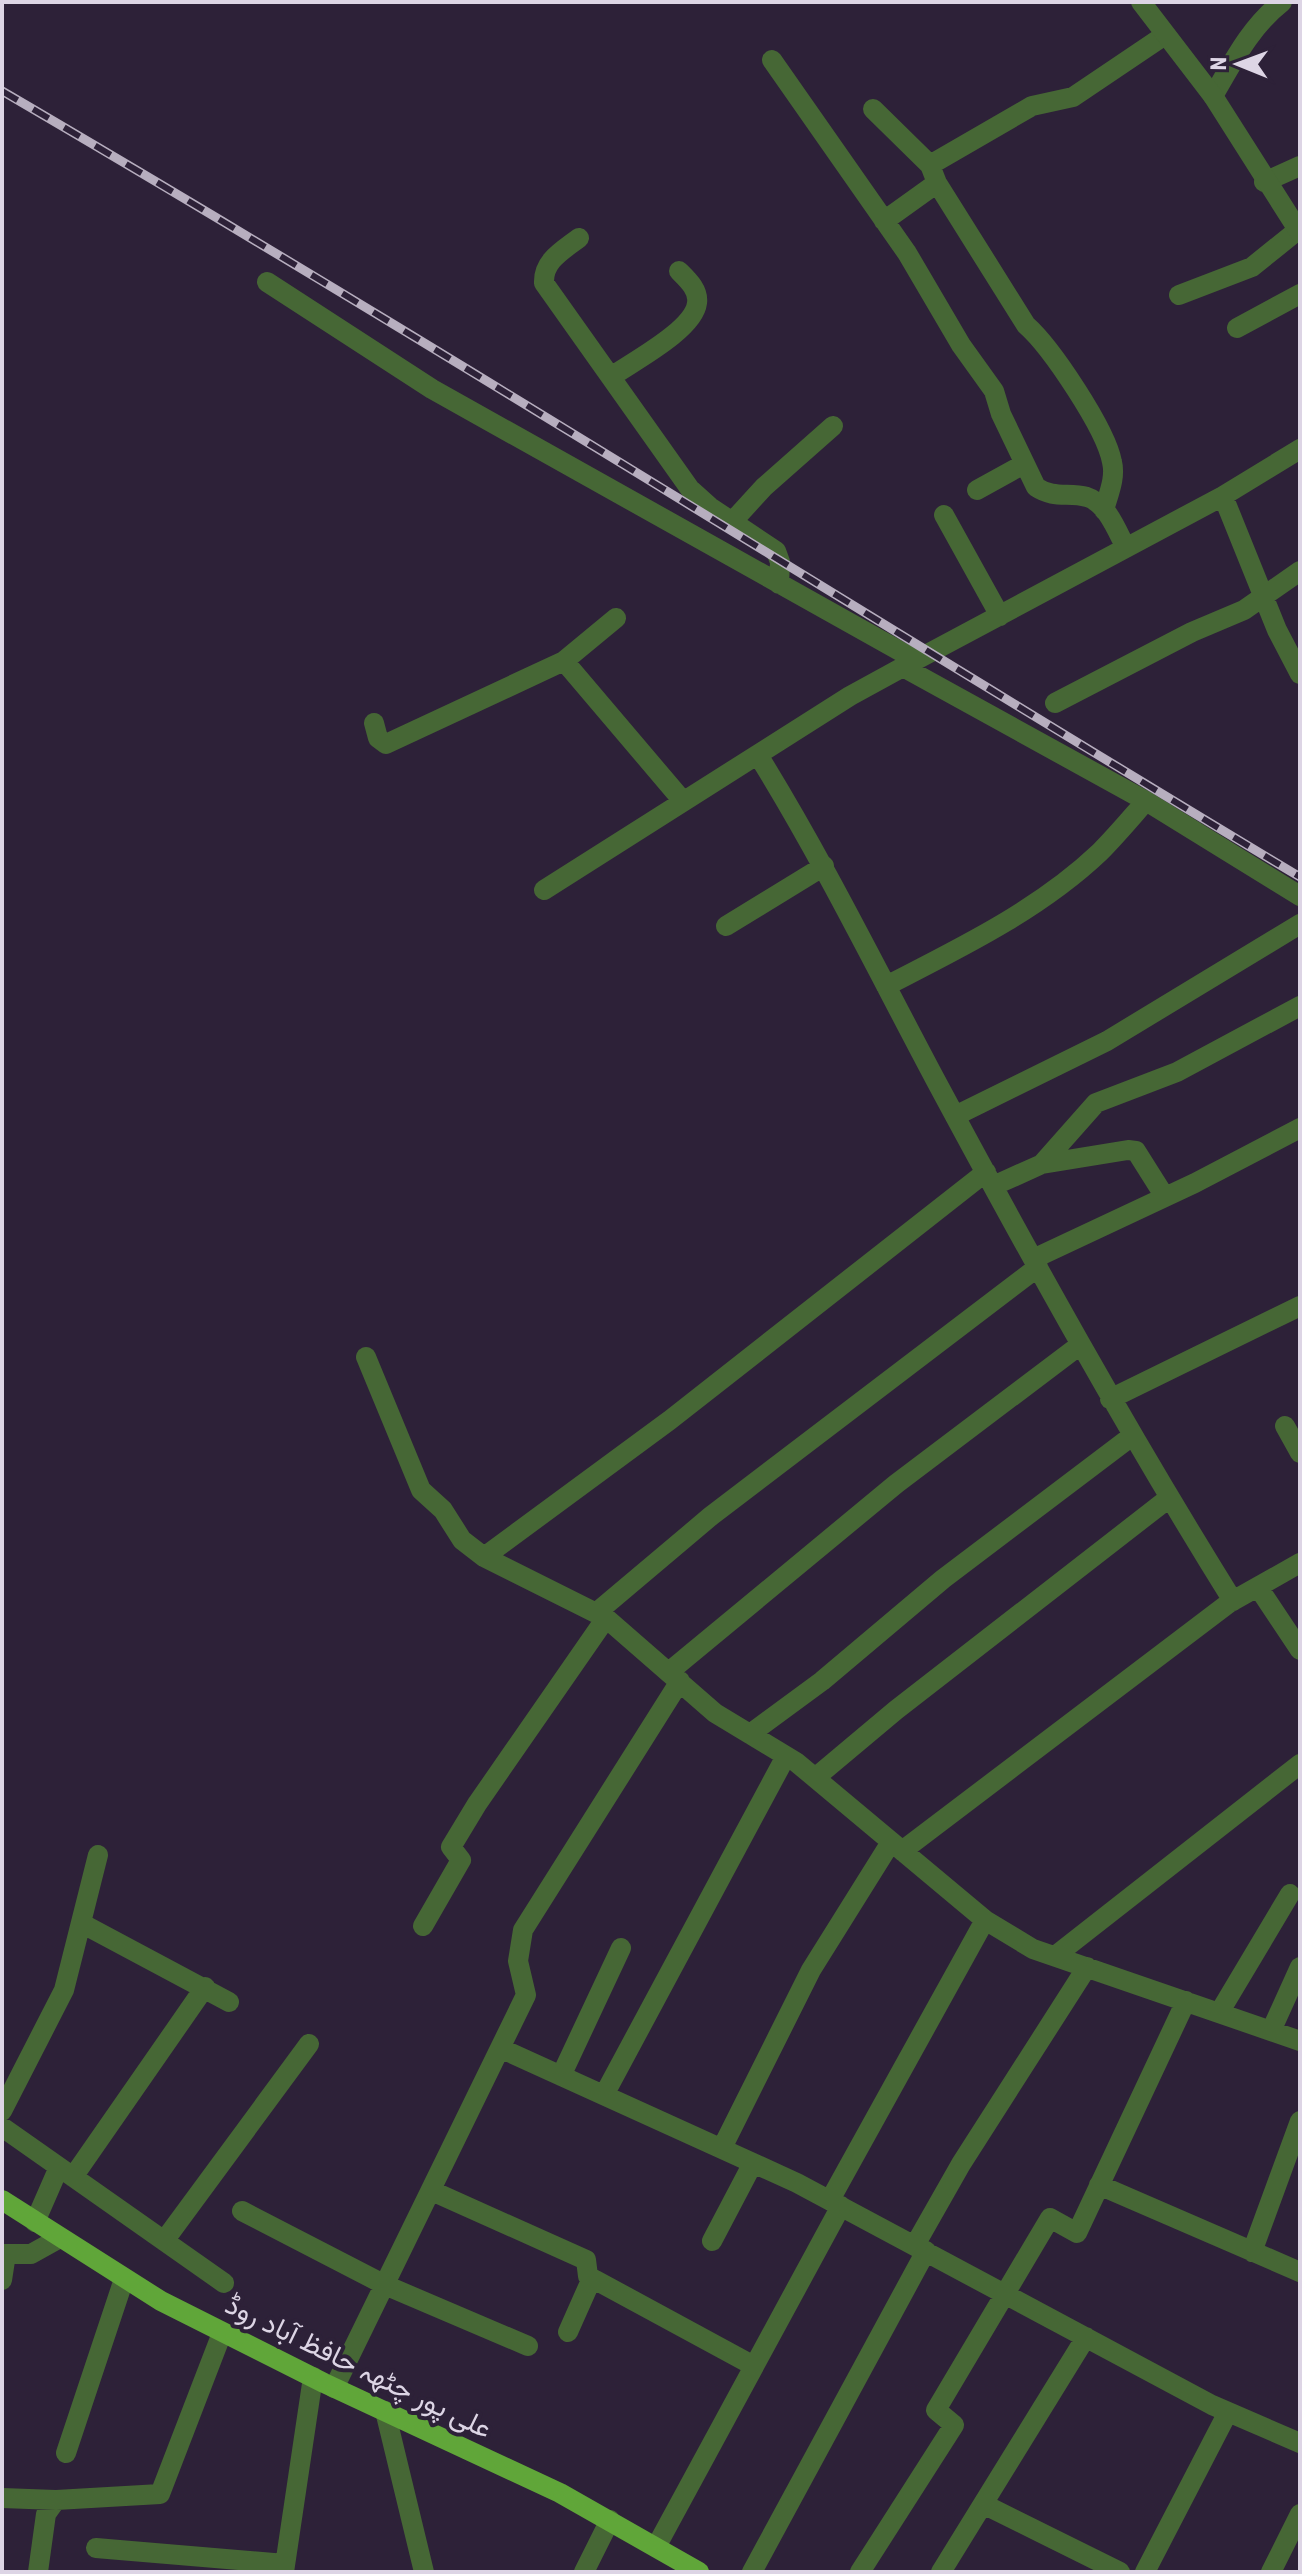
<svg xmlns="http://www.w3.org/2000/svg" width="1302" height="2574" viewBox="0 0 1302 2574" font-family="'Roboto Condensed',Vazirmatn,sans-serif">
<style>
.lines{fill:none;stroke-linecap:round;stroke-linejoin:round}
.minor{stroke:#466735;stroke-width:20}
.tertiary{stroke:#466735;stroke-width:20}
.primary{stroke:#60a639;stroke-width:20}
.rail-casing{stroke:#b7aebf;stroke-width:9}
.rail{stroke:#2d2138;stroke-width:6;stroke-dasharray:18;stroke-linecap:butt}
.labels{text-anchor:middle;stroke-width:8;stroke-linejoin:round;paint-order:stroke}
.street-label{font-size:28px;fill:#ddd5e5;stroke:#2d2138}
</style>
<rect width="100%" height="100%" fill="#2d2138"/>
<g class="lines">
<path class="minor" d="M772,60l135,193 54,92 33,46 7,23 35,73c18,12 32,5 51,10 20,6 30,34 39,51
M1213,96c20,-34 37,-69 69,-94
M873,109l57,56 7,18 89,142c25,22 80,104 86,137 4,16 -4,33 -8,48
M930,165l102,-59 41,-9 92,-62
M1264,182l36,-16
M884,221l53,-38
M579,238c-17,13 -36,23 -35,45l146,206 20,18 66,44 4,11 -1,22
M267,282l165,107 484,271
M1179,295l73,-28 46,-37
M1237,328l63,-34
M611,377c21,-15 83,-47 86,-74 2,-13 -9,-23 -18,-32
M1300,449l-77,47 -320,171 243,134 154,95
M977,490l47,-26
M1223,496l54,134 23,44
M944,515l56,101
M732,522l32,-35 69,-61
M564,661l118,139
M1055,703l137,-71 52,-22 56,-39
M374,723l4,15 8,6 178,-83 52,-43
M758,755c65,105 119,215 177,324 95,177 192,352 298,522
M544,890l306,-194 53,-29
M726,926l98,-60
M886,986c74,-38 153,-76 214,-134 16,-16 31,-34 46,-51
M955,1116l152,-75 193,-117
M1042,1164l54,-61 81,-31 123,-66
M993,1186l49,-22 86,-14 8,1 29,46
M1033,1259l162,-76 105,-55
M366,1357l55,133 22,20 19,30 22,17 122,61 109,95 81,49 189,158 48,29 267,92
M1110,1399l190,-93
M1285,1426l15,27
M484,1557l186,-137 316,-248
M1258,1587l42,63
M596,1613l115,-97 327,-249
M670,1671l226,-187 184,-139
M750,1734l72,-53 121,-102 189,-143
M815,1778l81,-68 273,-212
M902,1851l327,-248 71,-40
M81,1923l148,79
M423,1926l38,-66 -10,-13 26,-43 129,-186
M1055,1956l245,-192
M1219,2013l71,-119
M1271,2031l29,-64
M502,2049l295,134 415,222 88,38
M561,2076l60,-128
M604,2095l182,-339
M2,2111l62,-121 34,-135
M2,2127l222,156
M722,2148l89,-178 80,-128
M73,2177l132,-190
M1099,2185l201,87
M432,2191l154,69 2,16 166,90
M830,2200l155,-280
M242,2211l143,74 143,61
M35,2222l24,-55
M164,2241l145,-197
M712,2241l41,-78
M915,2245l46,-81 126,-197
M1252,2252l48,-131
M2,2254h29l27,-15
M2,2280l4,-26
M568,2332l24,-54
M334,2388l192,-393 -8,-34 5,-31 157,-249
M385,2411l39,161
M66,2453l58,-174
M2,2498l54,2 104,-6 62,-161
M983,2504l137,68
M656,2547l185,-341
M96,2548l189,16
M38,2572l8,-58 10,-14
M284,2572l29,-195
M584,2572l26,-52
M752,2572l174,-321
M860,2572l94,-147 -18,-15 114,-192 27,15 109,-232
M941,2572l145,-235
M1145,2572l83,-160
M1271,2572l29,-58"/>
<path class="tertiary" d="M1141,2l72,94 87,137"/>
<path class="primary" d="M2,2200l159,101 163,82 236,110 139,79"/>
<defs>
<path id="rail" d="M2,91c437,255 864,526 1298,786"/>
</defs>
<use href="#rail" class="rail-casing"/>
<use href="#rail" class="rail"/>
</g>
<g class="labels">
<g class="street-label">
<text transform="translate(359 2366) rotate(26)" y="10">علی پور چٹھہ حافظ آباد روڈ</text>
</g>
</g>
<rect width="1302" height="2574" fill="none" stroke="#ddd5e5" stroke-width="8"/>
<g transform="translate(1238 64) rotate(271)" stroke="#2d2138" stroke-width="6" paint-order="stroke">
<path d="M0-6L14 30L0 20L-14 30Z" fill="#ddd5e5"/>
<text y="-12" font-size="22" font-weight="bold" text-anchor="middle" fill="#ddd5e5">N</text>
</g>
</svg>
